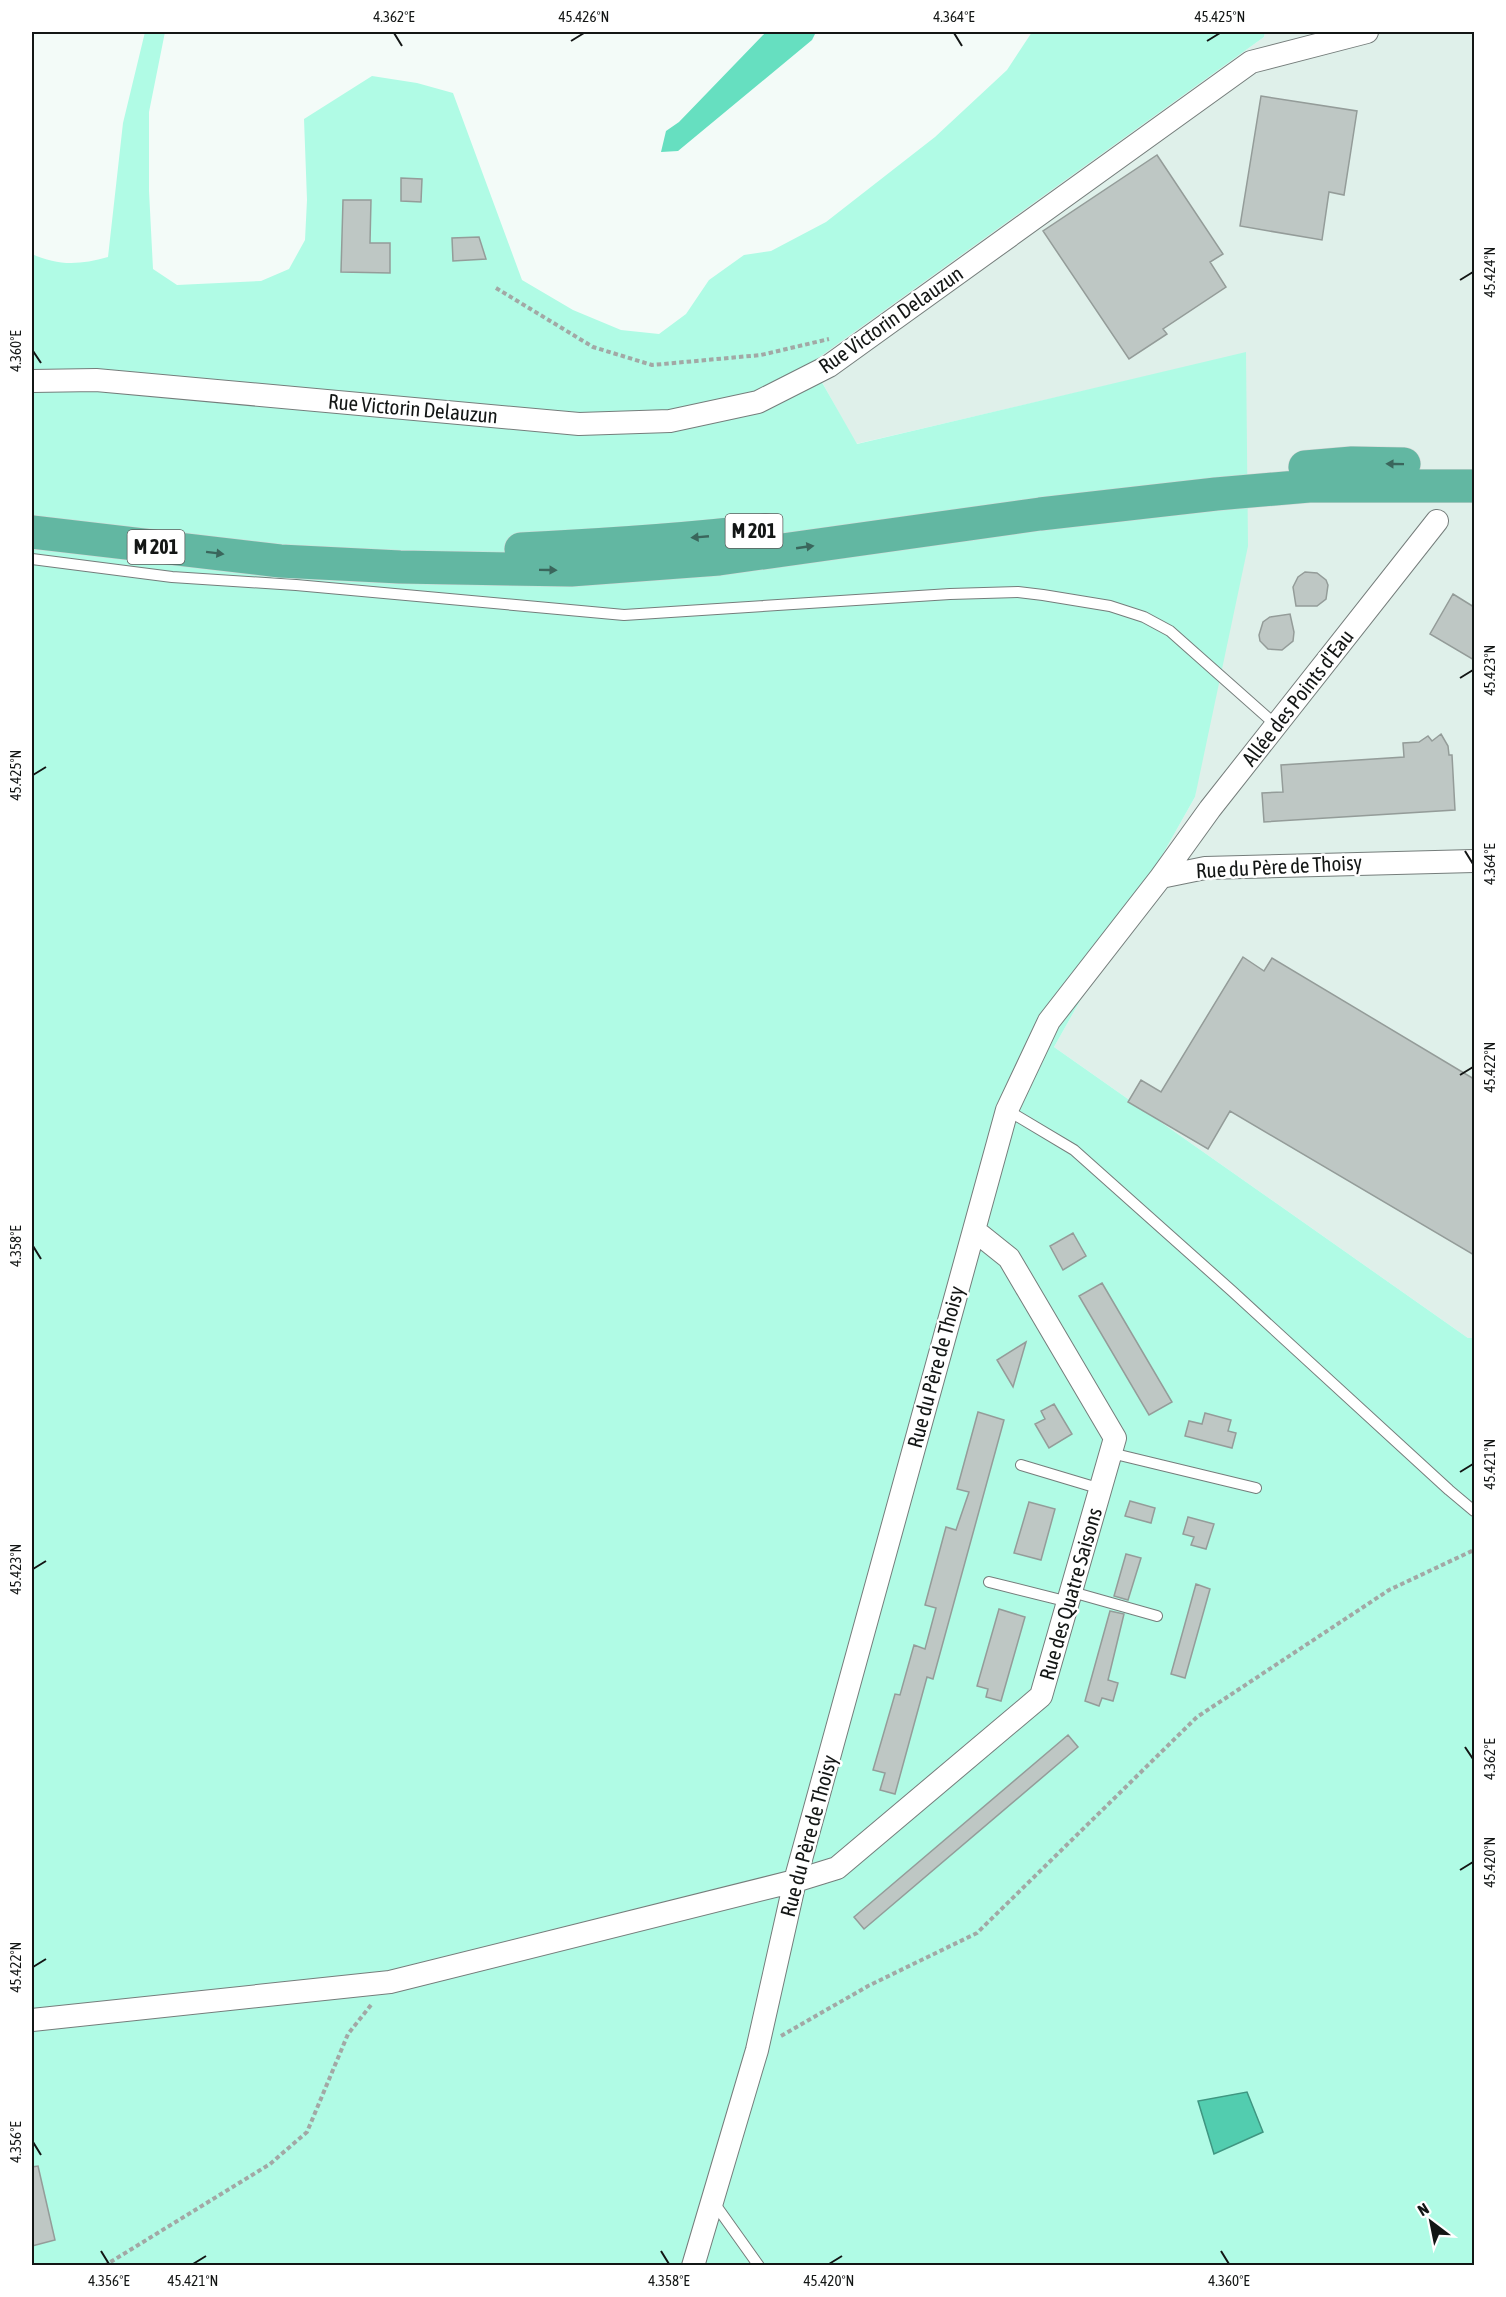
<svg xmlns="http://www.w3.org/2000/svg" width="1506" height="2297" viewBox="0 0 1506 2297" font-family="'Asap Condensed',sans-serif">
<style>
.built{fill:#dff0ea}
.green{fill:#b0fbe5}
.forest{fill:#66dfc0}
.water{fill:#52cdaf;stroke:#3f9681;stroke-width:1.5}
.building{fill:#bec7c4;stroke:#949c99;stroke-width:1.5}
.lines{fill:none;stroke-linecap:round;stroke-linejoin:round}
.service-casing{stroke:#757d7b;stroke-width:12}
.minor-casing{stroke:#757d7b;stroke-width:24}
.trunk-casing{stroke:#d5d5d5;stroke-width:34}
.path{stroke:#a2a8a5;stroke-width:4;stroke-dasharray:4.5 3;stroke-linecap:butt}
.service{stroke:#fff;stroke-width:10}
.minor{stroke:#fff;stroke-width:22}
.trunk{stroke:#62b7a2;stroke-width:33}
.oneway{fill:#3a665c}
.ticks{fill:none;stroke:#131615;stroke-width:2}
.labels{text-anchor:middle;stroke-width:5;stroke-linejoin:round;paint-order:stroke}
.shield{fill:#fff;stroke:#5a5c5b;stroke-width:1.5}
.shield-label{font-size:20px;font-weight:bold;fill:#131615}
.street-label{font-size:21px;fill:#131615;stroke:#fff}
.neatline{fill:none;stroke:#131615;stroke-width:2}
.ticks-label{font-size:15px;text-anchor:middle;fill:#131615}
</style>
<rect width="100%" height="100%" fill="#f3fbf8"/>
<path class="built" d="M1265,32h209v1306h-6l-414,-291 141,-250 51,-444 -390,91 -45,-82 453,-325z"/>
<path class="green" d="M145,32h20l-16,80v79l4,78 24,16 84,-4 28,-12 16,-29 2,-40 -3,-81 68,-43 45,7 36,10 69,187 51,30 48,20 38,4 27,-20 23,-34 35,-25 27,-4 55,-29 109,-85 72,-67 25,-38h233l-1,5 -453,326 46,81 389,-92 2,194 -53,251 -141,250 414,291h6v927l-1442,1v-2012c26,12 48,11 76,3l15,-134z"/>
<path class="forest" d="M766,32h50l-4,8 -134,111 -17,1 5,-21 13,-9z"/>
<path class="water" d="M1247,2092l16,40 -49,22 -16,-53z"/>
<path class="building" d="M1261,96l96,15 -13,84 -15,-3 -7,48 -82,-14z
M1157,155l66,99 -13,8 16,25 -63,42 4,5 -38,25 -86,-128z
M401,178l21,1 -1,23 -20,-1z
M343,200h28l-1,43h20v30l-49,-1z
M479,237l7,22 -33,2 -1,-23z
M1305,572l12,1 9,7 2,5 -2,14 -9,7h-21l-3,-19 5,-10z
M1453,594l21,13v53l-44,-26z
M1290,614l4,18 -1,9 -11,9 -14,-1 -8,-8 -1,-6 4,-13 7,-5z
M1441,734l7,12 1,9h3l3,55 -191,12 -2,-29 21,-1 -2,-27 123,-8 -1,-14 16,-1 9,-6 4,5z
M1243,957l21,14 8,-13 202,121v176l-244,-144 -22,38 -80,-47 13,-22 20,12z
M1073,1233l13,23 -23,14 -13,-24z
M1102,1283l70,119 -23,13 -70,-119z
M1026,1342l-13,45 -16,-27z
M1054,1404l18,30 -23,14 -14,-24 10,-5 -4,-8z
M978,1412l26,8 -71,259 -6,-2 -32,117 -15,-4 5,-17 -12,-3 22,-76 5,1 14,-50 11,4 11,-41 -11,-3 21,-78 10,3 13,-38 -12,-3z
M1205,1413l26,7 -3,11 8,2 -4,15 -47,-12 4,-15 13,3z
M1130,1501l25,7 -4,15 -26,-7z
M1029,1502l26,7 -14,51 -27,-7z
M1188,1517l26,7 -8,25 -15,-4 3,-8 -11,-3z
M1126,1554l15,4 -13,42 -14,-4z
M1196,1584l14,5 -25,89 -14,-4z
M999,1609l26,8 -24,84 -15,-4 2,-8 -11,-3z
M1110,1611l14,3 -16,66 10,3 -5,18 -11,-3 -3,8 -14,-5z
M1068,1735l10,12 -214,182 -10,-12z
M38,2166l17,74 -23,6v-79z"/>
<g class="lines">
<defs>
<path id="service" d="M32,559l140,18 124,8 328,30 326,-21 68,-2 25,3 67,11 34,11 26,14 106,94
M1007,1110l67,40 158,141 217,199 25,21
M1111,1453l145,35
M1021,1465l80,24
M989,1582l80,20
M1072,1592l85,24
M712,2200l47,66"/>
<path id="minor" d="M32,381l64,-1 483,44 91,-3 88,-19 71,-36 422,-304 116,-30
M1161,877l49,-68 227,-288
M32,2020l358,-38 405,-101 42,-13 204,-172 74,-258 -106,-180 -35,-28
M693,2266l64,-216 38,-169 212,-771 42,-89 112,-144 44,-9 269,-7"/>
<path id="trunk" d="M1305,467l47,-4 52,1
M32,532l248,29 120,6 171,3 148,-11 321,-45 176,-20 93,-8h165
M521,549c82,-4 164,-9 245,-19"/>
</defs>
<use href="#service" class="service-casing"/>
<use href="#minor" class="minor-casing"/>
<use href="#trunk" class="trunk-casing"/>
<path class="path" d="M496,288l97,59 59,18 109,-10 68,-16
M781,2036l87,-50 109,-53 220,-216 192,-127 85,-40
M104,2266l166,-102 37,-32 41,-98 23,-29"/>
<use href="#service" class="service"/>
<use href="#minor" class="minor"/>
<use href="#trunk" class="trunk"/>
</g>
<defs><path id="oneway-solid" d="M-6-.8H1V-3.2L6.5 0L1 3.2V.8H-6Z" transform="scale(1.5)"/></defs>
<g class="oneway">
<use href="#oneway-solid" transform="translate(1395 464) rotate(-179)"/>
<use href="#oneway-solid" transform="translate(700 537) rotate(175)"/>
<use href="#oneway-solid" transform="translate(805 547) rotate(-8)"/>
<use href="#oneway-solid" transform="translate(215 553) rotate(7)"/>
<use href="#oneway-solid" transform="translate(548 570) rotate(1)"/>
</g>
<path class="ticks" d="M394,33l8,13M954,33l8,13M571,41l13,-8M1207,41l13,-8M1460,280l13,-8M33,351l8,12M1460,678l13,-8M33,775l13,-8M1465,851l8,13M1460,1075l13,-8M33,1246l8,13M1460,1472l13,-8M33,1569l13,-8M1465,1747l8,12M1460,1870l13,-8M33,1967l13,-8M33,2142l8,13M101,2251l8,13M661,2251l8,13M1221,2251l8,13M193,2264l13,-8M829,2264l13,-8"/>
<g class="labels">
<g class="shield">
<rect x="725.5" y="514" width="57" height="34" rx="4.5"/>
<rect x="127.5" y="530" width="57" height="34" rx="4.5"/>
</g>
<g class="shield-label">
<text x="754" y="538">M 201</text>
<text x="156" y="554">M 201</text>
</g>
<g class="street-label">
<text transform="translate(891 320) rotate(-35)" y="7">Rue Victorin Delauzun</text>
<text transform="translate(413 409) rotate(5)" y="7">Rue Victorin Delauzun</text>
<text transform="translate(1298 698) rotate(-52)" y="7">Allée des Points d'Eau</text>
<text transform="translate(1279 867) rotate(-3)" y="7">Rue du Père de Thoisy</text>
<text transform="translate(936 1367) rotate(-75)" y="7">Rue du Père de Thoisy</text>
<text transform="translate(1071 1594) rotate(-74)" y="7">Rue des Quatre Saisons</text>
<text transform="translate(809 1836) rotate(-75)" y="7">Rue du Père de Thoisy</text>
</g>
</g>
<rect width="1506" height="2297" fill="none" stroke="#ffffff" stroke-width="66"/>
<g transform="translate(1431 2222) rotate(328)" stroke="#ffffff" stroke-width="4.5" paint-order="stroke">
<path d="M0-4.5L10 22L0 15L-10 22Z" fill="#131615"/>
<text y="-9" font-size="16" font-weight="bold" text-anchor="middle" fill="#131615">N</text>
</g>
<rect x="33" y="33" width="1440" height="2231" class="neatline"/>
<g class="ticks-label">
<text x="394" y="22">4.362°E</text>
<text x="584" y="22">45.426°N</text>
<text x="954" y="22">4.364°E</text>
<text x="1220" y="22">45.425°N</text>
<text transform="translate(1490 272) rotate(-90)" y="5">45.424°N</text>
<text transform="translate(16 351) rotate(-90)" y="5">4.360°E</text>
<text transform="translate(1490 670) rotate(-90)" y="5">45.423°N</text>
<text transform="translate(16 775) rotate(-90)" y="5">45.425°N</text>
<text transform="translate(1490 864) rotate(-90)" y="5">4.364°E</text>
<text transform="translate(1490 1067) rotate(-90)" y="5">45.422°N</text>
<text transform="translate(16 1246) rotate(-90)" y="5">4.358°E</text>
<text transform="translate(1490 1464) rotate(-90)" y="5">45.421°N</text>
<text transform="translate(16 1569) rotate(-90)" y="5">45.423°N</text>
<text transform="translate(1490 1759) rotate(-90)" y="5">4.362°E</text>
<text transform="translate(1490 1862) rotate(-90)" y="5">45.420°N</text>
<text transform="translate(16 1967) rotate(-90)" y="5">45.422°N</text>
<text transform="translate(16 2142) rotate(-90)" y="5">4.356°E</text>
<text x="109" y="2286">4.356°E</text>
<text x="193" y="2286">45.421°N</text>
<text x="669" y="2286">4.358°E</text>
<text x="829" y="2286">45.420°N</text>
<text x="1229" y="2286">4.360°E</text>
</g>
</svg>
